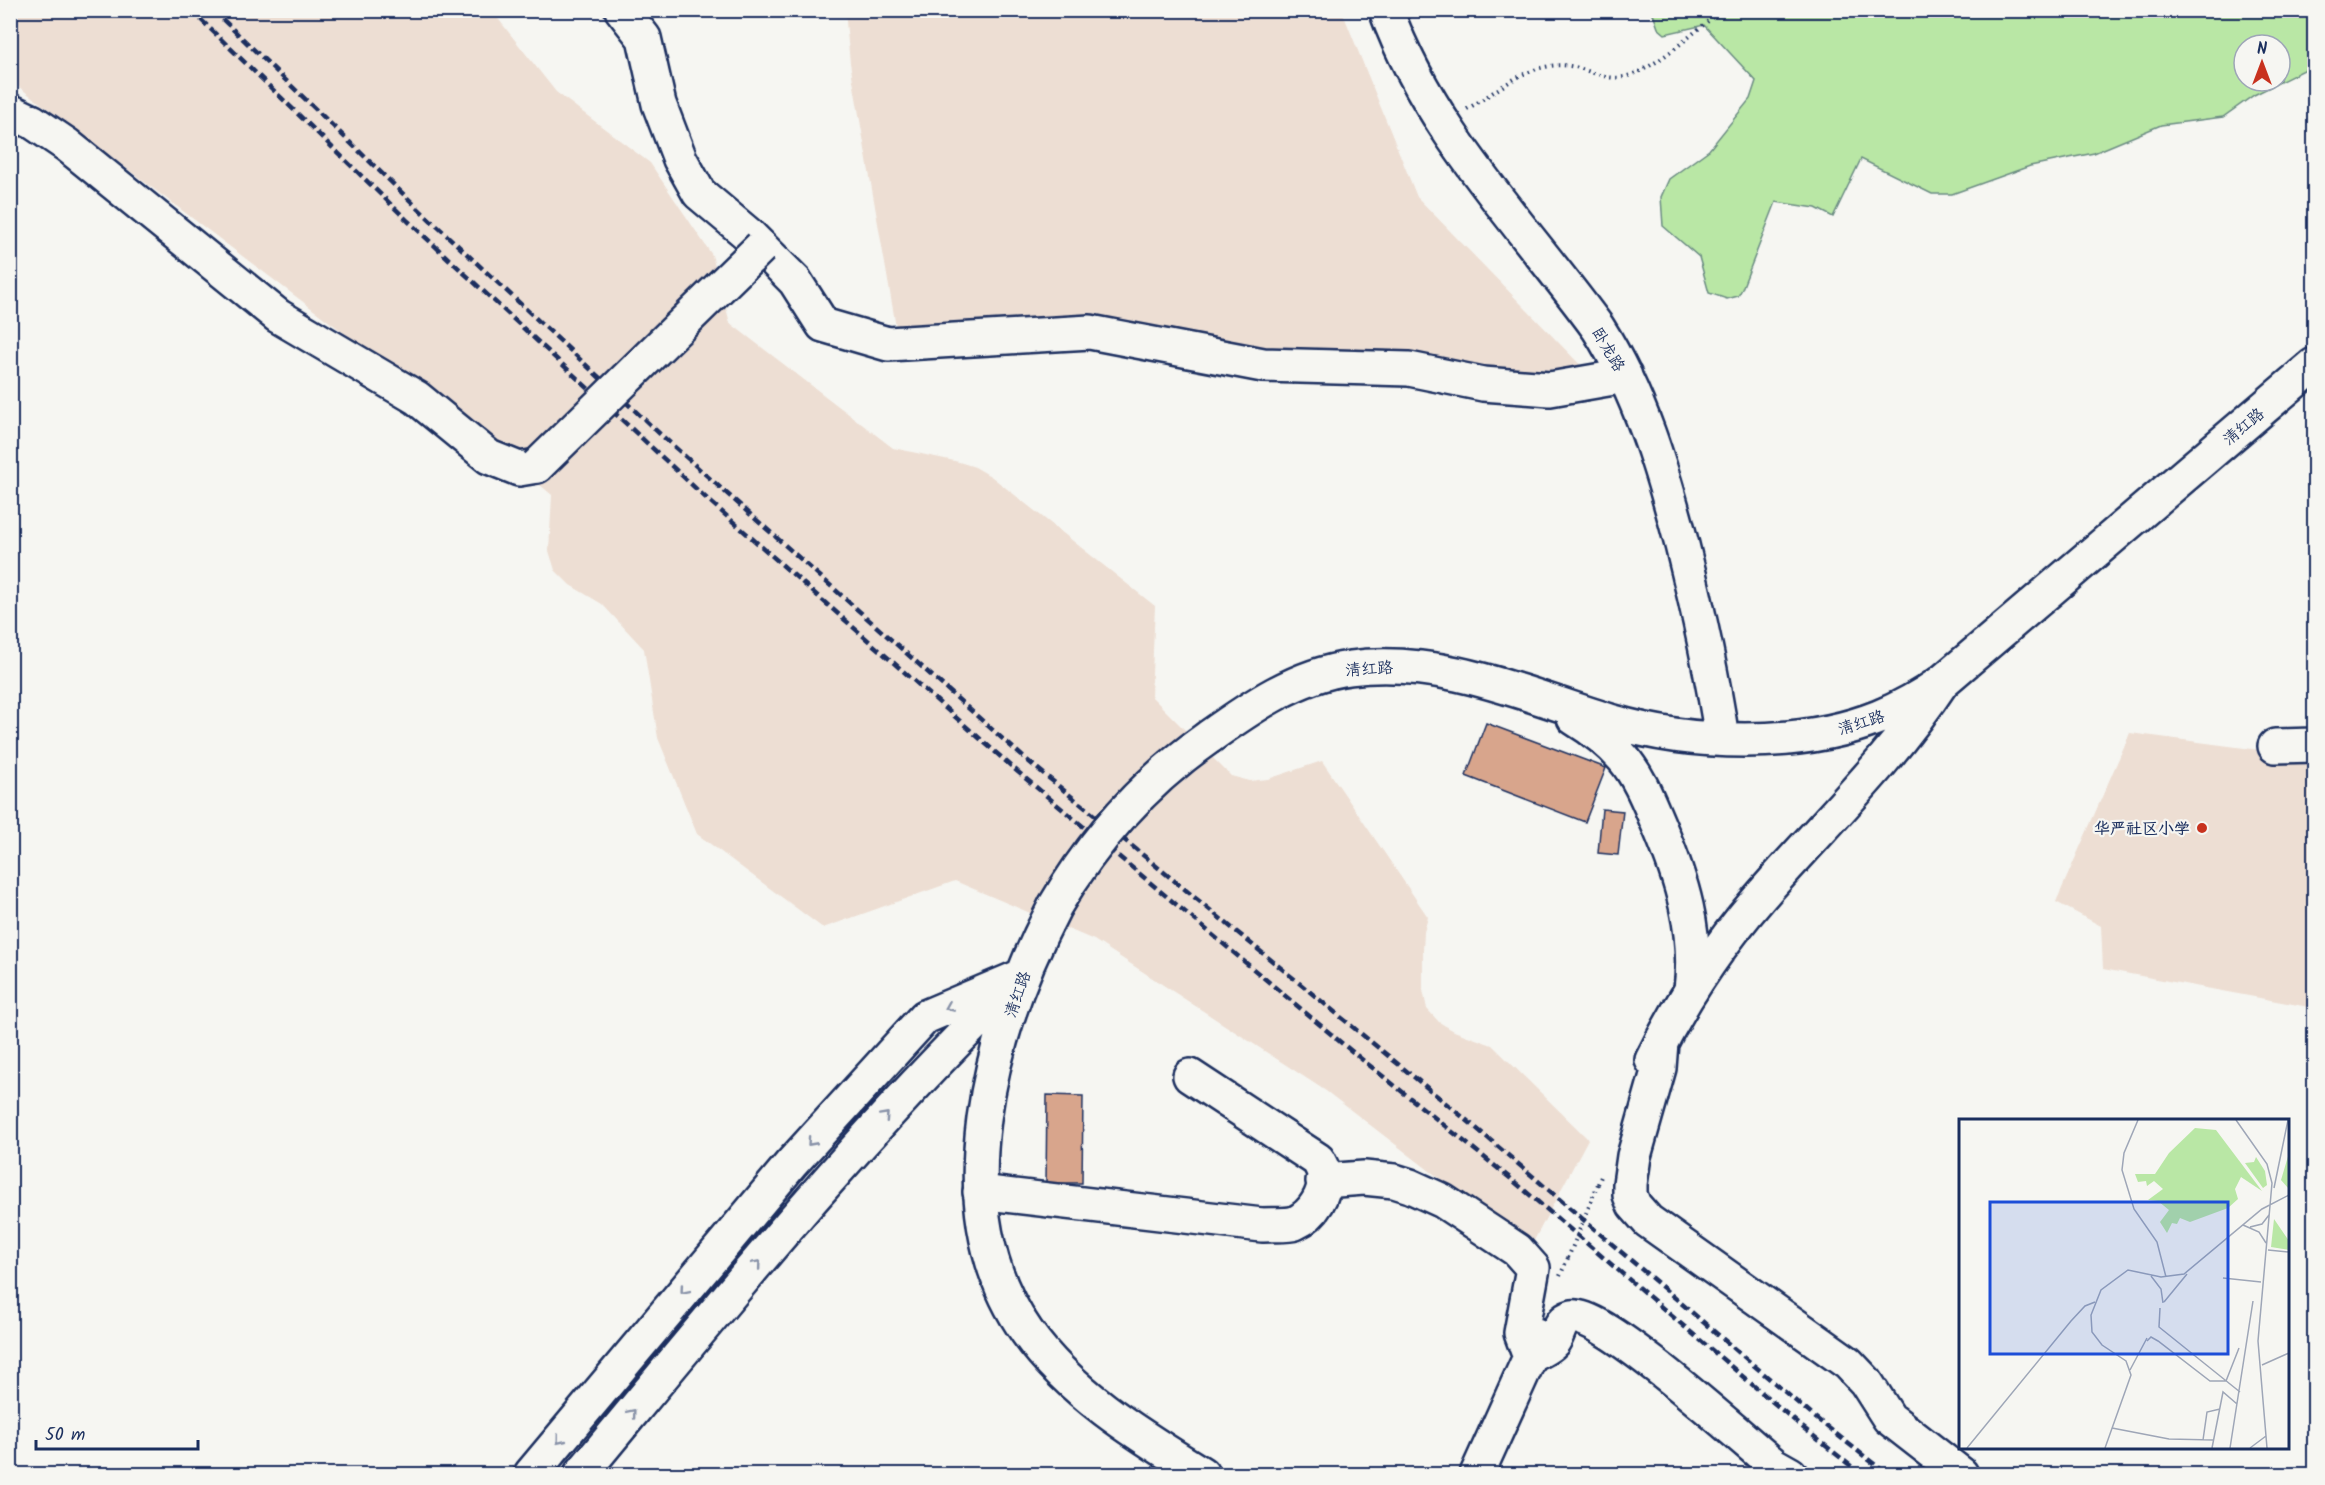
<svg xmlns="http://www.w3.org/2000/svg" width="2325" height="1485" viewBox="0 0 2325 1485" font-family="Kalam,'LXGW WenKai TC',sans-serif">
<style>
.built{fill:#edded3}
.green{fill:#b9e7a5;stroke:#6a8b82;stroke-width:1.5;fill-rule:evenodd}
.building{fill:#d8a58c;stroke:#1b2f5e;stroke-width:1.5}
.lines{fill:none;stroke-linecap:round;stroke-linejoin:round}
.minor-casing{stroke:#1b2f5e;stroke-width:38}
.major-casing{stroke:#1b2f5e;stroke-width:38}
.path{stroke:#1b2f5e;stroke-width:4;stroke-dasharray:1.5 4.5;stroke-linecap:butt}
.minor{stroke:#f6f6f2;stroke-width:33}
.major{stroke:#f6f6f2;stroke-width:33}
.rail{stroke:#1b2f5e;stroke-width:4.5;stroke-dasharray:9 4.5;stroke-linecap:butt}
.minor-bridge-casing{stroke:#1b2f5e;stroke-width:38;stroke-linecap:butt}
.major-bridge-casing{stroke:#1b2f5e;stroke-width:38;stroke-linecap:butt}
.path-bridge{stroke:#1b2f5e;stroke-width:4;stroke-dasharray:1.5 4.5;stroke-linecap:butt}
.minor-bridge{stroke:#f6f6f2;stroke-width:33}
.major-bridge{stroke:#f6f6f2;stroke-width:33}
.oneway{stroke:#8892a8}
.poi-dot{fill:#c8321e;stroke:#f6f6f2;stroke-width:2}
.labels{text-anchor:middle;stroke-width:4.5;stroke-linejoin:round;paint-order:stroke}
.street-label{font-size:16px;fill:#1b2f5e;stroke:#f6f6f2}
.poi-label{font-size:16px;font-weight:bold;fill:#1b2f5e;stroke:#f6f6f2;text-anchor:end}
.inset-road{fill:none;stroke:#9ea6b7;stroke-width:1.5}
.view{fill:#1d4ed8;fill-opacity:0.15;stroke:#1d4ed8;stroke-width:3}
.inset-edge{fill:none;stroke:#1b2f5e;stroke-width:3}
</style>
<rect width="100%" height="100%" fill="#f6f6f2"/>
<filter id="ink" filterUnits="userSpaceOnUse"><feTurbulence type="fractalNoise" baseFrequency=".0167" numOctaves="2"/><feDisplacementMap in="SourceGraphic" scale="12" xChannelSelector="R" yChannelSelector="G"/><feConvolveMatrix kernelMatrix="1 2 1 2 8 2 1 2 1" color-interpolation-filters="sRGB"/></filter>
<g filter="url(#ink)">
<path class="built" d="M11,11h481l64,81 94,71 62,92 18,68 163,125 66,14 16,5 17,10 163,129 -4,90 80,80 19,5 18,-2 54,-18 106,156 -4,15 -1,19v39l4,19 12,13 15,9 38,14 96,94 -58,109 -204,-157 -232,-151 -139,-59 -132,47 -126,-94 -39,-96 -14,-89 -42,-45 -32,-19 -15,-15 -6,-19 3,-56 -56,-47 -485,-367z
M845,11h497l75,186 175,180 -71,20 -416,-79 -209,9 -46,-264z
M2130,733l160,21h24v254l-211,-39 -2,-43 -45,-24z"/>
<path class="green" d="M1652,11h662v54l-60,30 -31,22 -62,8 -67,28 -64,13 -78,28h-20l-71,-35 -28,58 -17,-9 -40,-6 -34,87 -4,7 -11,3 -18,-6 -10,-36 -36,-31 -2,-29 8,-18 40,-29 41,-51 6,-18 -52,-56 -39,9 -7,-6zM2244,45h36v36h-36z"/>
<path class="building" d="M1486,723l120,45 -21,54 -119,-46z
M1602,809l21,2 -5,44 -20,-2z
M1047,1095l36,1 -1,87h-36z"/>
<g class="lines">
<defs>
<path id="minor" d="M622,10l22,28 15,66 21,55 19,34 50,42 46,46 28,44 65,19 202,-12 173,33 146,4 74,15 67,5 75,-13
M1386,10c44,122 137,215 212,318 42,66 64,141 84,217 16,64 30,128 40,193
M10,111l23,11 34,23 211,171 139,82 72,59 30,12 18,-3
M2275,746l39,-1
M1661,1042l-2,26 -25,88 -4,28v11l4,10 14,16 200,142 18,19 23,36 72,56
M1652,1060c32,-65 74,-126 123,-180 58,-65 119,-125 167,-198
M1323,1181l41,-3 30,3 16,5 33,15 74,49 16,18 -12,65 9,24c7,-5 18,-9 23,-15 7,-9 5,-21 19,-25 29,-7 173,124 202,148l16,9
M980,1192l282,33c10,-1 24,1 33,-2 18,-8 32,-30 29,-50 -1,-4 -4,-9 -6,-13l-128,-84
M1477,1474l53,-117 6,-22"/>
<path id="major" d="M1574,718c18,11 35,24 49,40 17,20 26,45 36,68 23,54 39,106 32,164
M1209,737c42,-30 88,-62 141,-69 91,-12 176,27 260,53 81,24 189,28 269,-4 22,-9 43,-21 63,-35l372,-317
M1055,906c-64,123 -116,302 -28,426 44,62 112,103 175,142
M531,1474l260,-310 134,-147 97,-41
M581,1474c137,-165 273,-334 427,-484"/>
</defs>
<use href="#minor" class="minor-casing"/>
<use href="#major" class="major-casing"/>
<path class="path" d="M1467,109c31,-18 64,-49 103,-43 19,3 34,15 54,11 33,-8 70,-46 98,-67
M1598,1184l4,-10
M1560,1276l8,-18"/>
<use href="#minor" class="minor"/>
<use href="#major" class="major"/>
<path class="rail" d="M191,10l217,211 297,276 313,275 326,273 166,133 291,248 60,48
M213,10l210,203 237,221 362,322 453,371 337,288 75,59"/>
<defs>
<path id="minor-bridge" d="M537,466l224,-219"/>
<path id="major-bridge" d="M1055,906c39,-67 90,-124 154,-169"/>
</defs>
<use href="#minor-bridge" class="minor-bridge-casing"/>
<use href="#major-bridge" class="major-bridge-casing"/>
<path class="path-bridge" d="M1568,1258l30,-74"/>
<use href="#minor-bridge" class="minor-bridge"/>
<use href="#major-bridge" class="major-bridge"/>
</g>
<defs><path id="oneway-chevron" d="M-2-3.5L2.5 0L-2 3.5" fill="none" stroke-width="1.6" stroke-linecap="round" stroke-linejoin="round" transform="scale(1.5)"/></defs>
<g class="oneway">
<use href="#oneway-chevron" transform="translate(949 1007) rotate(157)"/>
<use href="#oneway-chevron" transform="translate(885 1116) rotate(-47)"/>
<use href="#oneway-chevron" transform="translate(811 1142) rotate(132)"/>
<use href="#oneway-chevron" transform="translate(757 1264) rotate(-50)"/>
<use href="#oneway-chevron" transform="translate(684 1290) rotate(130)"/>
<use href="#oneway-chevron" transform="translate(632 1413) rotate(-50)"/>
<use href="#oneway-chevron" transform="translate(560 1440) rotate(129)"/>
</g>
</g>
<circle class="poi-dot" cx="2202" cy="828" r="6"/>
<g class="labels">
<g class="street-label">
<text transform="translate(1609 349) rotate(59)" y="6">卧龙路</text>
<text transform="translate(2243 426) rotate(-40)" y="6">清红路</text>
<text transform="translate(1369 668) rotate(-4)" y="6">清红路</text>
<text transform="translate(1861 722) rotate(-18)" y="6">清红路</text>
<text transform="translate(1017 994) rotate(-71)" y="6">清红路</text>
</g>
<g class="poi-label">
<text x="2190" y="834">华严社区小学</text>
</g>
</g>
<g transform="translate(1959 1119)">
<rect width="330" height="330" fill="#f6f6f2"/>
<path d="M236,9l21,2 46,61 -21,-14 -6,12 3,10 -10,9 -38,14 -10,-4 -3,6 -5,-1 -5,10 -7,-11 9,-12 -11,-9 -10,-1 15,-11 -9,-8 -7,5 -1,-5 -8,1 -3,-8h20l14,-21zM330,34v36l-8,-9zM297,38l9,14 2,14 -4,3 -18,-25 9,-1zM315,100l15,22v9l-18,-3z" fill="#b9e7a5"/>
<path class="inset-road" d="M179,1l-14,33 -2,17 12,39 23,33 9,35M277,1l31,44 5,19 -14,158 9,107M315,69l14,-68M284,106l16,7 7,11M291,108l12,-3 7,-9M309,131l21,2M192,157l10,13 2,14M264,159l38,4M205,183l23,-28M201,189l-1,19 81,65M188,222l4,-4 7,4 52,40h16l13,-33M303,246l27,-12M171,251l17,-32M153,309l57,11 45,1M244,321l4,-28 13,-3M8,329l104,-127 14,-15 10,-4M146,329l26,-73 -5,-14 -24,-16 -10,-13 -1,-17 10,-25 27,-20 33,7 23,-3 78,-65 27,-14M253,329l11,-56 14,12M271,329l23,-147M291,329l16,-12"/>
<path class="view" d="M31,83h238v152h-238z"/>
<rect width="330" height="330" class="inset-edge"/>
</g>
<rect width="2325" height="1485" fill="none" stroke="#f6f6f2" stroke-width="36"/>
<rect x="18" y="18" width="2289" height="1449" fill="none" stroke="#1b2f5e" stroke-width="2" filter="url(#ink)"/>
<g transform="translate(2262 63)"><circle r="28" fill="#f6f6f2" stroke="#9ea6b7" stroke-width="1.5"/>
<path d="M0-4.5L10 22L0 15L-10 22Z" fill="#c8321e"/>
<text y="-9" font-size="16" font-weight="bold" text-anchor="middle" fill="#1b2f5e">N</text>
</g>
<path d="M36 1440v9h162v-9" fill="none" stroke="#1b2f5e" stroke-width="3"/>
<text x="45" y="1440" font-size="18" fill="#1b2f5e" stroke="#f6f6f2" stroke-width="4.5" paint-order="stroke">50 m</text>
</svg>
